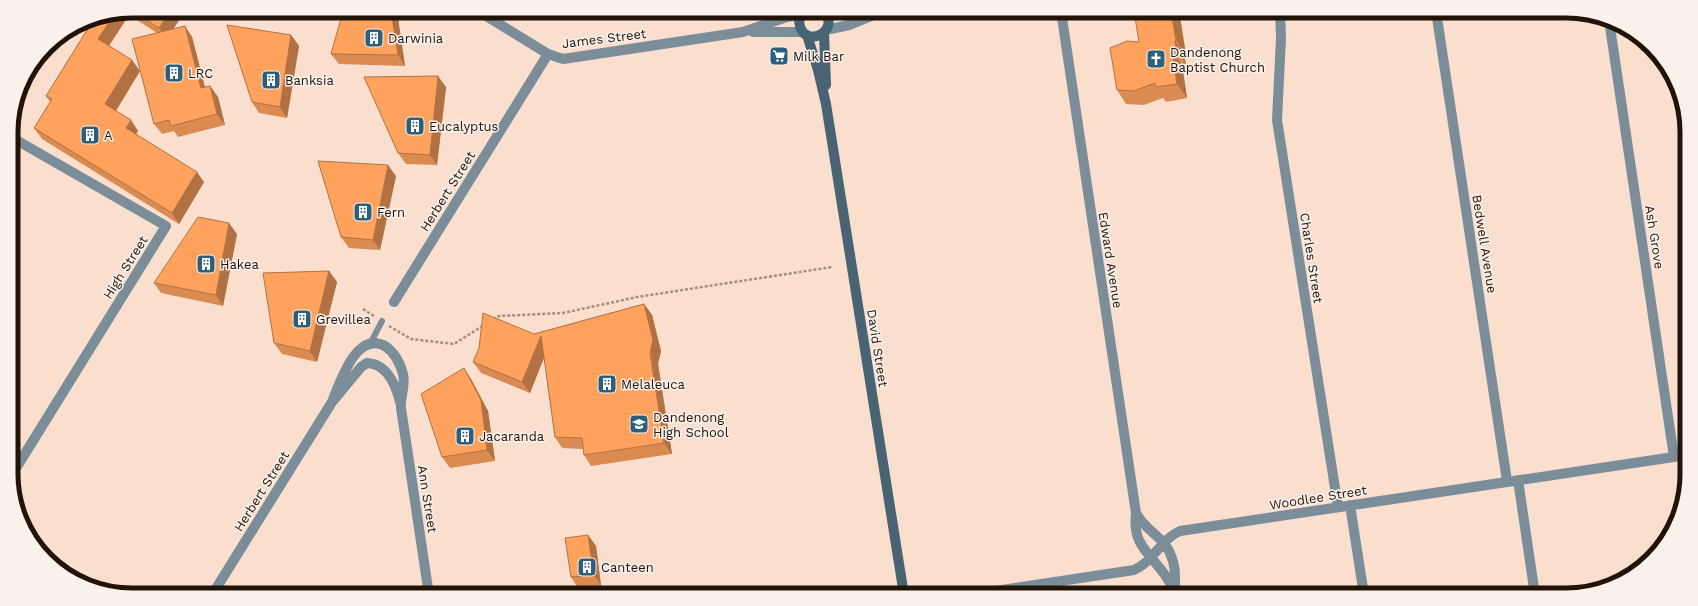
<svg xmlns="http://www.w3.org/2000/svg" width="1698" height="606" viewBox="0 0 1698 606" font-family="'Work Sans',sans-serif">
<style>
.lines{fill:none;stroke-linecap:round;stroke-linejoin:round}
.path{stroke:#a48e80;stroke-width:2.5;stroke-dasharray:3 2;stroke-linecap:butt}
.service{stroke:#7a8d99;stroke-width:6}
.minor{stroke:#7a8d99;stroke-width:10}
.tertiary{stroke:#7a8d99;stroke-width:10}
.secondary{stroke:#476374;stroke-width:10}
.wall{fill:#da8b51}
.shaded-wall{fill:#b27142}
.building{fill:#fea25e;stroke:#b27142}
.labels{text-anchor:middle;stroke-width:3;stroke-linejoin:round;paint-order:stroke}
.poi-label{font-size:13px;fill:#221309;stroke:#faf1eb;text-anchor:start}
.street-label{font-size:13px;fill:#221309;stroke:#faf1eb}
.rim{fill:none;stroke:#221309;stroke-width:5}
</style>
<rect width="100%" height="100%" fill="#fadfce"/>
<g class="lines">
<path class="path" d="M363,309l11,7
M493,319l6,-3 64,-3 74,-16 195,-30
M389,326l22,13 43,5 30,-19"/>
<path class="service" d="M370,344l12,-23"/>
<path class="minor" d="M1061,11l75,502c-4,32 13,39 29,62 4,7 9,12 10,20
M1280,11l1,27 -4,82 61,387
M1436,11l71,470
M1609,20l65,437
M11,137l155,89 -153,247
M394,302l154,-248
M367,363c20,1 29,22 33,39
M332,402c8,-19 24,-72 53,-56 9,6 15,17 18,28 3,11 -3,22 -2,34l28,187
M1518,480l17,115
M1350,505l14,90
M1136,513c6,12 16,18 25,27 13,13 16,33 13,50
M212,595l120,-193 29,-35 6,-4
M968,595l166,-25c19,-8 27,-31 46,-39l507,-76"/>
<path class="tertiary" d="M478,11l70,43 15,5 180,-27 44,-15 14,-2
M825,12l62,-1
M826,30l23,-5 27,-11
M753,32h50"/>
<path class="secondary" d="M804,11c-4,4 -6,9 -4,15 5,22 41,6 24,-15
M824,33l2,52
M807,35l11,35 8,34 78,491"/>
</g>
<path class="wall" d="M132,11h53l-12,18 19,8 13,50 5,-1 8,11 7,28 -47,12 -4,-6 -12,3 -8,-10 3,-91 -28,-18 -20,31 31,25 -24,40 22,20 -2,3 68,48 -25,42 -137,-85 -8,-11 16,-26 -4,-6 40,-65 -9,-6 9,-5z
M298,11h8v3z
M397,11l8,55 -66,-2 -8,-10z
M1179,11l7,44h-2l2,9 -4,1 5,33 -21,4 -3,-4 -19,7 -18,-1 -9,-14z
M291,35l8,11 -12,72 -28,-5 -7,-11z
M446,87l-9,78 -31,-1 -8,-11z
M396,176l-16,74 -31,-2 -8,-11z
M237,234l-14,72 -62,-13 -7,-10z
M329,271l8,11 -20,80 -35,-8 -8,-11z
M644,304l8,11 9,36 -3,13 14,90 -81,12 -7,-11 -1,-6 -21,-1 -7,-11 -11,-79 -14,35 -49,-20 -8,-11 61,-28z
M471,379l17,32 7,50 -45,7 -8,-11z
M588,535l8,11 5,40 -23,2 -7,-11z"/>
<path class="shaded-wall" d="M170,11h15l-18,28 -8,-11z
M391,11h6l8,55 -7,-11z
M1171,11h8l7,44 -10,-15z
M127,12l2,3 -23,35 -8,-11 16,-24z
M185,26l7,11 16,62 -7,-11z
M291,35l8,11 -12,72 -7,-11z
M1175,41l9,14 2,9 -10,-14z
M1172,51l10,14 5,33 -10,-14z
M132,60l8,11 -27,44 -8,-11z
M438,76l8,11 -9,78 -7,-10z
M210,86l8,11 7,28 -8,-11z
M131,120l7,11 -5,8 -7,-11z
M388,165l8,11 -16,74 -7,-10z
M197,172l7,10 -25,42 -7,-11z
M229,223l8,11 -14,72 -7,-11z
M329,271l8,11 -20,80 -7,-11z
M644,304l8,11 9,36 -3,13 14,90 -8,-11z
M541,336l7,11 -18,46 -8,-11z
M464,368l7,11 17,32 7,50 -8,-11z
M588,535l8,11 5,40 -7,-11z
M1045,589l4,6h-3z"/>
<path class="building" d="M132,11h38l-11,17z
M343,11h48l7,44 -67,-1z
M1134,11h37l5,29 -1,1 1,9 -4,1 5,33 -21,3 -1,-4 -21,8 -17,-1 -7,-42 17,-7 12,1z
M114,15l-16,24 34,21 -27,44 26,16 -5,8 71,44 -25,41 -138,-85 18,-29 -6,-3 43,-69 -7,-5 4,-2z
M227,25l64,10 -11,72 -28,-5z
M185,26l16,62 9,-2 7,28 -46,12 -2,-6 -15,4 -22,-85z
M438,76l-8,79 -32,-2 -34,-76z
M318,161l70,4 -15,75 -32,-3z
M198,217l31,6 -13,72 -62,-12z
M329,271l-19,80 -36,-8 -11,-70z
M644,304l9,36 -3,13 14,90 -80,12 -2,-17 -27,-1 -14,-101 -19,46 -49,-20 6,-14 4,-35 51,21z
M464,368l17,32 6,50 -45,7 -21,-63z
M588,535l6,40 -23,2 -6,-39z
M1045,589l1,6h-19l-1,-3z"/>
<defs>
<symbol id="building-square" viewBox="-11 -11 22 22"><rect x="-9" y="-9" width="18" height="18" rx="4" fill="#2b5f7b" stroke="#faf1eb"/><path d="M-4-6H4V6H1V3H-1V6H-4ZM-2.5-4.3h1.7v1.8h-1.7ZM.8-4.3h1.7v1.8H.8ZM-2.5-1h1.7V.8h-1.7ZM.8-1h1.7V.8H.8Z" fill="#fff"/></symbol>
<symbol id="supermarket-square" viewBox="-11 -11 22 22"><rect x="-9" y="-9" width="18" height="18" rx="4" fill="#2b5f7b" stroke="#faf1eb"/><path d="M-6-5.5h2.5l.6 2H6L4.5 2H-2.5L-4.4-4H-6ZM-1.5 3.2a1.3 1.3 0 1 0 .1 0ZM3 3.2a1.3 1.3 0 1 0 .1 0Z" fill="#fff"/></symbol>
<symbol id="church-square" viewBox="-11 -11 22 22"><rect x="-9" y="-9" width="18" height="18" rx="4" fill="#2b5f7b" stroke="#faf1eb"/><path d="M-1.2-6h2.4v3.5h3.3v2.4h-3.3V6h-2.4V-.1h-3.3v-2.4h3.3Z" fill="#fff"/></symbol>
<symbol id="school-square" viewBox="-11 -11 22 22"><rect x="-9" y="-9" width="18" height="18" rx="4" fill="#2b5f7b" stroke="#faf1eb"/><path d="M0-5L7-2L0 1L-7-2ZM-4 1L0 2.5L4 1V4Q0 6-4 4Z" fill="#fff"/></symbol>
</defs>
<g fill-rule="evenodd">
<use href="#building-square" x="363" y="27" width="22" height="22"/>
<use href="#supermarket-square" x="768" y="45" width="22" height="22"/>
<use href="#church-square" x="1145" y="48" width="22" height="22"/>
<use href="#building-square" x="163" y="62" width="22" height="22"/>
<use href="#building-square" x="260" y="69" width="22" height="22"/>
<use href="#building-square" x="404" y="115" width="22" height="22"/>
<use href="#building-square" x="79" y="124" width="22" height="22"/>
<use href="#building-square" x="352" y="201" width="22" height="22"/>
<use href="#building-square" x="195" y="253" width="22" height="22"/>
<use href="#building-square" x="291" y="308" width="22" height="22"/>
<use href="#building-square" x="596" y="373" width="22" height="22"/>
<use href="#school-square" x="628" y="413" width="22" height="22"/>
<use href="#building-square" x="454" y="425" width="22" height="22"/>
<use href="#building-square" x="576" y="556" width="22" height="22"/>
</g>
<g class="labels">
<g class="poi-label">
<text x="388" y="43">Darwinia</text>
<text x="1170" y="57">Dandenong<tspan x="1170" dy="15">Baptist Church</tspan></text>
<text x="793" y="61">Milk Bar</text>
<text x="188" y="78">LRC</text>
<text x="285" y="85">Banksia</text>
<text x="429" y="131">Eucalyptus</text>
<text x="104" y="140">A</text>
<text x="377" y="217">Fern</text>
<text x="220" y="269">Hakea</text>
<text x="316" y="324">Grevillea</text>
<text x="621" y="389">Melaleuca</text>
<text x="653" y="422">Dandenong<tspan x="653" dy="15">High School</tspan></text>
<text x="479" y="441">Jacaranda</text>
<text x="601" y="572">Canteen</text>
</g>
<g class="street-label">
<text transform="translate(604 38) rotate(-7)" y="5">James Street</text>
<text transform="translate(447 191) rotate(-58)" y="5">Herbert Street</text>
<text transform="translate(1655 237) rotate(81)" y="5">Ash Grove</text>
<text transform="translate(1485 244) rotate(81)" y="5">Bedwell Avenue</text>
<text transform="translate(1312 258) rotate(81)" y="5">Charles Street</text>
<text transform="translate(1111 260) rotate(81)" y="5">Edward Avenue</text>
<text transform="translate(125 267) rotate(-58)" y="5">High Street</text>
<text transform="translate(878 348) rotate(81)" y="5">David Street</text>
<text transform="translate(261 491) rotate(-58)" y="5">Herbert Street</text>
<text transform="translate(1318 497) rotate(-9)" y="5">Woodlee Street</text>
<text transform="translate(428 499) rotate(81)" y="5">Ann Street</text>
</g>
</g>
<path d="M0 0H1698V606H0ZM132 18H1566A114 114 0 0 1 1680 132V474A114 114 0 0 1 1566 588H132A114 114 0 0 1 18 474V132A114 114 0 0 1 132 18Z" fill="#faf1eb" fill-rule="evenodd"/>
<path class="rim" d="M132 18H1566A114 114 0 0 1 1680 132V474A114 114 0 0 1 1566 588H132A114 114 0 0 1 18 474V132A114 114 0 0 1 132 18Z"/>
</svg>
